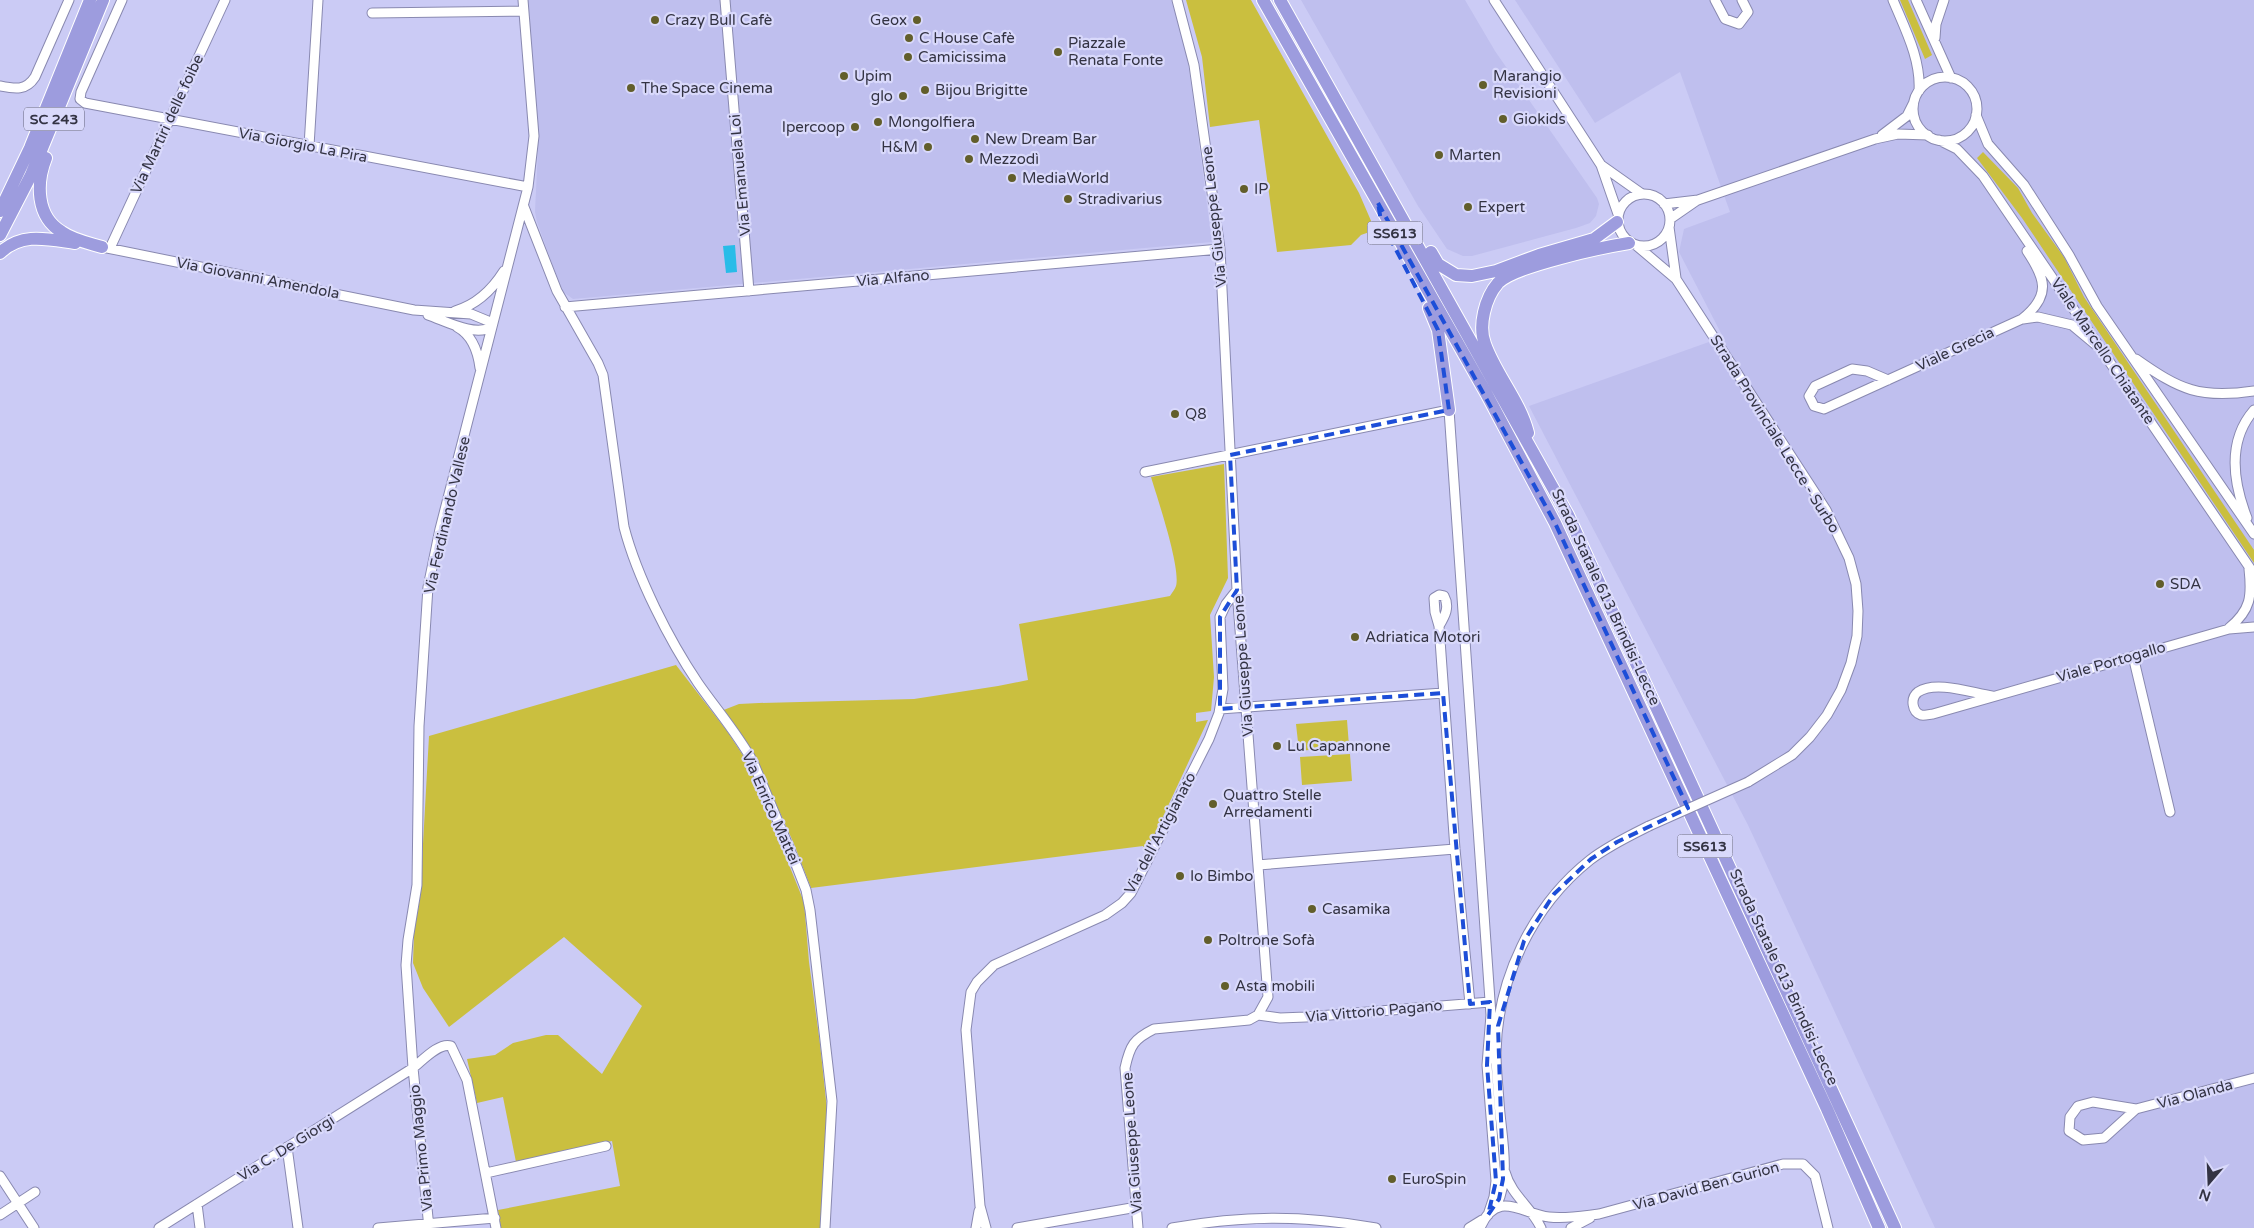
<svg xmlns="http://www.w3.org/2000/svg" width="2254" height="1228" viewBox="0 0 2254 1228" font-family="'Varela Round',sans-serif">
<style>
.built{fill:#bfbfee}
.green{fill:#cabf3f}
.water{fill:#28bce8}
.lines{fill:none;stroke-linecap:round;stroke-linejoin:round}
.minor-casing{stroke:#8989b0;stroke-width:11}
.highway-casing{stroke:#fff;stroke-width:14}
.minor{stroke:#fff;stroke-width:9}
.highway{stroke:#9d9cde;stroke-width:12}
.minor-bridge-casing{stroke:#8989b0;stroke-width:11;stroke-linecap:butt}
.minor-bridge{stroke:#fff;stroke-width:9}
.marked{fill:none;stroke:#1d4ed8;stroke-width:4;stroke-dasharray:10 6;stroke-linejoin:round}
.poi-dot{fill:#625e2b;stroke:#d9d9fb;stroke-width:2}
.labels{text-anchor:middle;stroke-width:4.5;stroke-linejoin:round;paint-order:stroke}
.shield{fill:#d9d9fb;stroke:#65657a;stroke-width:1}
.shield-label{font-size:14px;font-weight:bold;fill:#333343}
.poi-label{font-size:15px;fill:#333343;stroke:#d9d9fb;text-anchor:start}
.street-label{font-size:15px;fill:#333343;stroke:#d9d9fb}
</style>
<rect width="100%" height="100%" fill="#cbcbf5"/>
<path class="built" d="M528,0h643l14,47 5,29 22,166 -639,57 -11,-8 -25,-69 -2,-10 3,-64z
M1301,0h164l30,51 102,147 2,6 -3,12 -6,7 -14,5 -104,28h-9l-16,-7 -29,-43z
M1515,0h739v1228h-319l-187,-403 -219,-419 194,-69 -44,-85 5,-23 46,-17 -50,-140 -85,51z"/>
<path class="green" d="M1186,0h65l108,193 16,37 -14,5 -10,10 -74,7 -18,-132 -49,7 -8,-70z
M1900,0h8l24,55 -7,4z
M1983,152l35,36 14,25 32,44 20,40 170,253v13l-232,-345 -45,-60z
M1224,464l4,114 -18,37 4,62 -3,34 -15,2v9l12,-2 -60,129h-3l-2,-3 -332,42 -17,-44 -38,-85 -35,-48 18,-7 20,-1 155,-4 84,-13 30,-6 -9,-56 151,-28c2,-3 5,-7 6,-10 5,-18 -19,-89 -25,-109z
M676,665l51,66 21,32 56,139 5,60 11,82 8,75 -8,109h-319l-3,-18 122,-24 -8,-45 -96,21 -13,-65 -26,6 -10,-44 28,-4 18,-12 33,-8h12l44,39 40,-68 -78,-69 -115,90 -26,-39 -10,-25 1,-30 6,-35 9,-162z
M1347,720l2,26 -50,5 -3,-27z
M1350,754l2,27 -50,4 -2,-28z"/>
<path class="water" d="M735,245l2,27 -11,1 -3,-27z"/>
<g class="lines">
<defs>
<path id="minor" d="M122,0l-41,92 -1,7 5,4 443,84
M725,0l24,291
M1494,0l107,165 17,49
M1715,0l10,19 14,5 9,-12 -6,-12
M1893,0c12,29 28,59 26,91
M1916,0l35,78
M372,13l151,-2
M1935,38l1,-14 8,-24
M1913 109a32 32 0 1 1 64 0a32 32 0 1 1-64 0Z
M0,86c15,3 26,5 35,-9l34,-77
M1976,115l12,29 36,41 45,70 28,51 157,228
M1882,135l25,-19 6,-12
M1939,140l18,9 26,27 271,398
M309,146l9,-146
M1601,165l41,29
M1618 220a26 26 0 1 1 52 0a26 26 0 1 1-52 0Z
M1664,204l34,-4 177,-61 23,-5 30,1
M524,207l33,84 41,72 5,12 21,152c13,50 45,113 74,156 18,26 40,51 55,79l44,105 9,23 4,20 22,191 -7,127
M1670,219l26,-18
M1669,227l7,51
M1637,246l39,33 150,231 23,48 7,26 2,27 -1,25 -6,27 -10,27 -14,25 -17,22 -18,18 -44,27
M102,247l312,63 57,4 17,7 4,6
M110,248l115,-248
M565,307l655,-58
M455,311c21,-6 37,-21 49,-40
M428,315c18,6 46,22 64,12
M2023,319l15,-2 34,8 24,20
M457,327c15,8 21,25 23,41
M2136,359c44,31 64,40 118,32
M1888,380l-21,-9 -15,-2 -37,17 -6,10 5,10 10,3 198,-90c30,-24 23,-41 5,-68
M1145,472l304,-62 42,605 -4,50 9,116 -2,16 -6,18
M2247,518c-14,-36 -20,-77 7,-108
M1439,626c6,-10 11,-19 5,-30l-5,-1 -5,3 1,14 4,14 16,223 15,155
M2229,628c22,-18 23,-32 20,-59
M2133,656l37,156
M1992,696c-20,-3 -56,-16 -74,-4 -8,6 -6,20 3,23 3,1 9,-1 12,-1l296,-85 25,-2
M1220,709l223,-16
M1258,865l197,-16
M1258,1015l22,3 26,-1 184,-15
M2136,1109l-32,29 -21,2 -14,-9 1,-14 8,-11 15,-4 43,7 118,-31
M287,1147l11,81
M1505,1172c6,23 27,36 36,56
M486,1173l120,-27
M0,1176l34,52
M197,1204l3,24
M1497,1204c14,-29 4,-70 2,-102 -1,-16 -3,-33 -3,-49 1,-73 36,-147 94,-193 18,-14 39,-24 59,-34
M0,1215l35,-23
M159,1228l254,-160c9,-7 26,-26 38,-22l16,34 29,148
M378,1228l117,-10
M429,1228l-16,-160 -7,-103 2,-25 9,-55 2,-159 9,-139 12,-58 88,-342 6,-51 -11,-136
M976,1228l3,-17
M986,1228l-6,-22 -14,-176 5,-38 6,-10 17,-17 111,-50 17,-12 9,-10 78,-154 10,-26 4,-24 -3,-72 6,-13 11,-14
M1017,1228l120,-21
M1138,1228l-13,-160c5,-23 9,-29 29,-39l95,-9 9,-5 10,-18 -31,-407 -17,-341 -26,-184 -17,-65
M1172,1228c73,-13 131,-13 204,0
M1469,1228l13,-8
M1480,1228c17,-40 42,-14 69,-11 17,2 33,-1 50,-3l184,-50h20l12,12 13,52
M1571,1228l19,-10"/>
<path id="highway" d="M1263,0l223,393 69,130 272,586 52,119
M1280,0l288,515 327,713
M46,158c-10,25 -10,59 16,74 11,8 27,11 40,15
M0,211l30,-63 60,-148
M0,235l31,-60 72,-175
M1431,252l7,12 18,11 16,1 24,-5 43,-16 55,-16 23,-17
M0,253c22,-21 47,-14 75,-10
M1429,308l9,22 11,80
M1528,433c-8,-32 -32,-58 -43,-89 -7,-18 0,-46 13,-61 16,-17 106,-36 131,-40"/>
</defs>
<use href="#minor" class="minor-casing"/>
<use href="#highway" class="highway-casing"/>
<use href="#minor" class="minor"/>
<use href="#highway" class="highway"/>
<defs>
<path id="minor-bridge" d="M1649,826l99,-44"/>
</defs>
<use href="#minor-bridge" class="minor-bridge-casing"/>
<use href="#minor-bridge" class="minor-bridge"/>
</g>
<path class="marked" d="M1378,203l177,320 133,285 -71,34 -26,17 -37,35 -30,47 -26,85 5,153 -4,20 -11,16 8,-34 -9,-116 3,-63 -20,2 -27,-311 -223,16v-92l17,-27 -7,-135 219,-45 -11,-80 -57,-109z"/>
<g class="poi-dot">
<circle cx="655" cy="20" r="5"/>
<circle cx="917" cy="20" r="5"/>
<circle cx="909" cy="38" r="5"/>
<circle cx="1058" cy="52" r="5"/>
<circle cx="908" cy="57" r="5"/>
<circle cx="844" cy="76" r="5"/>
<circle cx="1483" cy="85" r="5"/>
<circle cx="631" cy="88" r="5"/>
<circle cx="925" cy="90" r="5"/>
<circle cx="903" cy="96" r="5"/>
<circle cx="1503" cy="119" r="5"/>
<circle cx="878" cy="122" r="5"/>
<circle cx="855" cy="127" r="5"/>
<circle cx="975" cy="139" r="5"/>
<circle cx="928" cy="147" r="5"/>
<circle cx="1439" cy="155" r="5"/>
<circle cx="969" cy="159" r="5"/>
<circle cx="1012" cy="178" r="5"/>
<circle cx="1244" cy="189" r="5"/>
<circle cx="1068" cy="199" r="5"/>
<circle cx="1468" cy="207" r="5"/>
<circle cx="1175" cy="414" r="5"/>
<circle cx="2160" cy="584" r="5"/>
<circle cx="1355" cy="637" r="5"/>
<circle cx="1277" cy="746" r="5"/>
<circle cx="1213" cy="804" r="5"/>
<circle cx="1180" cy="876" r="5"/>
<circle cx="1312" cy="909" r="5"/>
<circle cx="1208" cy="940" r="5"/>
<circle cx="1225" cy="986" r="5"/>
<circle cx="1392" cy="1179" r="5"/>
</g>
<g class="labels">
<g class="shield">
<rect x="24" y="107.5" width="60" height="23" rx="4"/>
<rect x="1367.5" y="221.5" width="55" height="23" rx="4"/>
<rect x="1677.5" y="834.5" width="55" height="23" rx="4"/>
</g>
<g class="shield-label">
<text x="54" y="124">SC 243</text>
<text x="1395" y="238">SS613</text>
<text x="1705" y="851">SS613</text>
</g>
<g class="poi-label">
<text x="665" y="25">Crazy Bull Cafè</text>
<text x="907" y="25" text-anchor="end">Geox</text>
<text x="919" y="43">C House Cafè</text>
<text x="1068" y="48">Piazzale<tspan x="1068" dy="17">Renata Fonte</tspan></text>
<text x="918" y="62">Camicissima</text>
<text x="854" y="81">Upim</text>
<text x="1493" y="81">Marangio<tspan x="1493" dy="17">Revisioni</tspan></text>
<text x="641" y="93">The Space Cinema</text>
<text x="935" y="95">Bijou Brigitte</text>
<text x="893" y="101" text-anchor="end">glo</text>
<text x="1513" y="124">Giokids</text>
<text x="888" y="127">Mongolfiera</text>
<text x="845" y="132" text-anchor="end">Ipercoop</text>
<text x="985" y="144">New Dream Bar</text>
<text x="918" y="152" text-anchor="end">H&amp;M</text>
<text x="1449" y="160">Marten</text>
<text x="979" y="164">Mezzodì</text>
<text x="1022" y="183">MediaWorld</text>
<text x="1254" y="194">IP</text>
<text x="1078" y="204">Stradivarius</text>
<text x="1478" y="212">Expert</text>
<text x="1185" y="419">Q8</text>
<text x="2170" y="589">SDA</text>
<text x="1365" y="642">Adriatica Motori</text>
<text x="1287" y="751">Lu Capannone</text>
<text x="1223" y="800">Quattro Stelle<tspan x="1223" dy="17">Arredamenti</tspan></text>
<text x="1190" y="881">Io Bimbo</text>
<text x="1322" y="914">Casamika</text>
<text x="1218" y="945">Poltrone Sofà</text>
<text x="1235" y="991">Asta mobili</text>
<text x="1402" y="1184">EuroSpin</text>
</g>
<g class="street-label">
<text transform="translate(167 124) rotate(-65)" y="5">Via Martiri delle foibe</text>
<text transform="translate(303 145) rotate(11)" y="5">Via Giorgio La Pira</text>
<text transform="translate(740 175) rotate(-95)" y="5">Via Emanuela Loi</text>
<text transform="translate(1214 217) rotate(-96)" y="5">Via Giuseppe Leone</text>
<text transform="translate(258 278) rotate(11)" y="5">Via Giovanni Amendola</text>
<text transform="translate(893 278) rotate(-5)" y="5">Via Alfano</text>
<text transform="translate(1955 349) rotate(-25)" y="5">Viale Grecia</text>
<text transform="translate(2103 351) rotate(56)" y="5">Viale Marcello Chiatante</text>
<text transform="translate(1775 434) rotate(58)" y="5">Strada Provinciale Lecce - Surbo</text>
<text transform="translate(447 515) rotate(-77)" y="5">Via Ferdinando Vallese</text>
<text transform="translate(1606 597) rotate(65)" y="5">Strada Statale 613 Brindisi-Lecce</text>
<text transform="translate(2111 662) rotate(-16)" y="5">Viale Portogallo</text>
<text transform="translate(1243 666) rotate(-94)" y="5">Via Giuseppe Leone</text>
<text transform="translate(771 808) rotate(66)" y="5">Via Enrico Mattei</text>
<text transform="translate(1160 833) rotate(-62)" y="5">Via dell'Artigianato</text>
<text transform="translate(1784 977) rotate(65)" y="5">Strada Statale 613 Brindisi-Lecce</text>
<text transform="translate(1374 1011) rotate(-5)" y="5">Via Vittorio Pagano</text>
<text transform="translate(2195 1094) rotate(-15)" y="5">Via Olanda</text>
<text transform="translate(1132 1143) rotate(-94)" y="5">Via Giuseppe Leone</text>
<text transform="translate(286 1148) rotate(-32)" y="5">Via C. De Giorgi</text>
<text transform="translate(421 1148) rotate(-96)" y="5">Via Primo Maggio</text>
<text transform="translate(1706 1186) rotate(-15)" y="5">Via David Ben Gurion</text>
</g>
</g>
<g transform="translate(2209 1183) rotate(199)" stroke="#d9d9fb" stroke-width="4" paint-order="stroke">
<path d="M0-4L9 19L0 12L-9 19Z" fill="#333343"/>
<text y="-8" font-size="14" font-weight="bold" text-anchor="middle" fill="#333343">N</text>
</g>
</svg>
